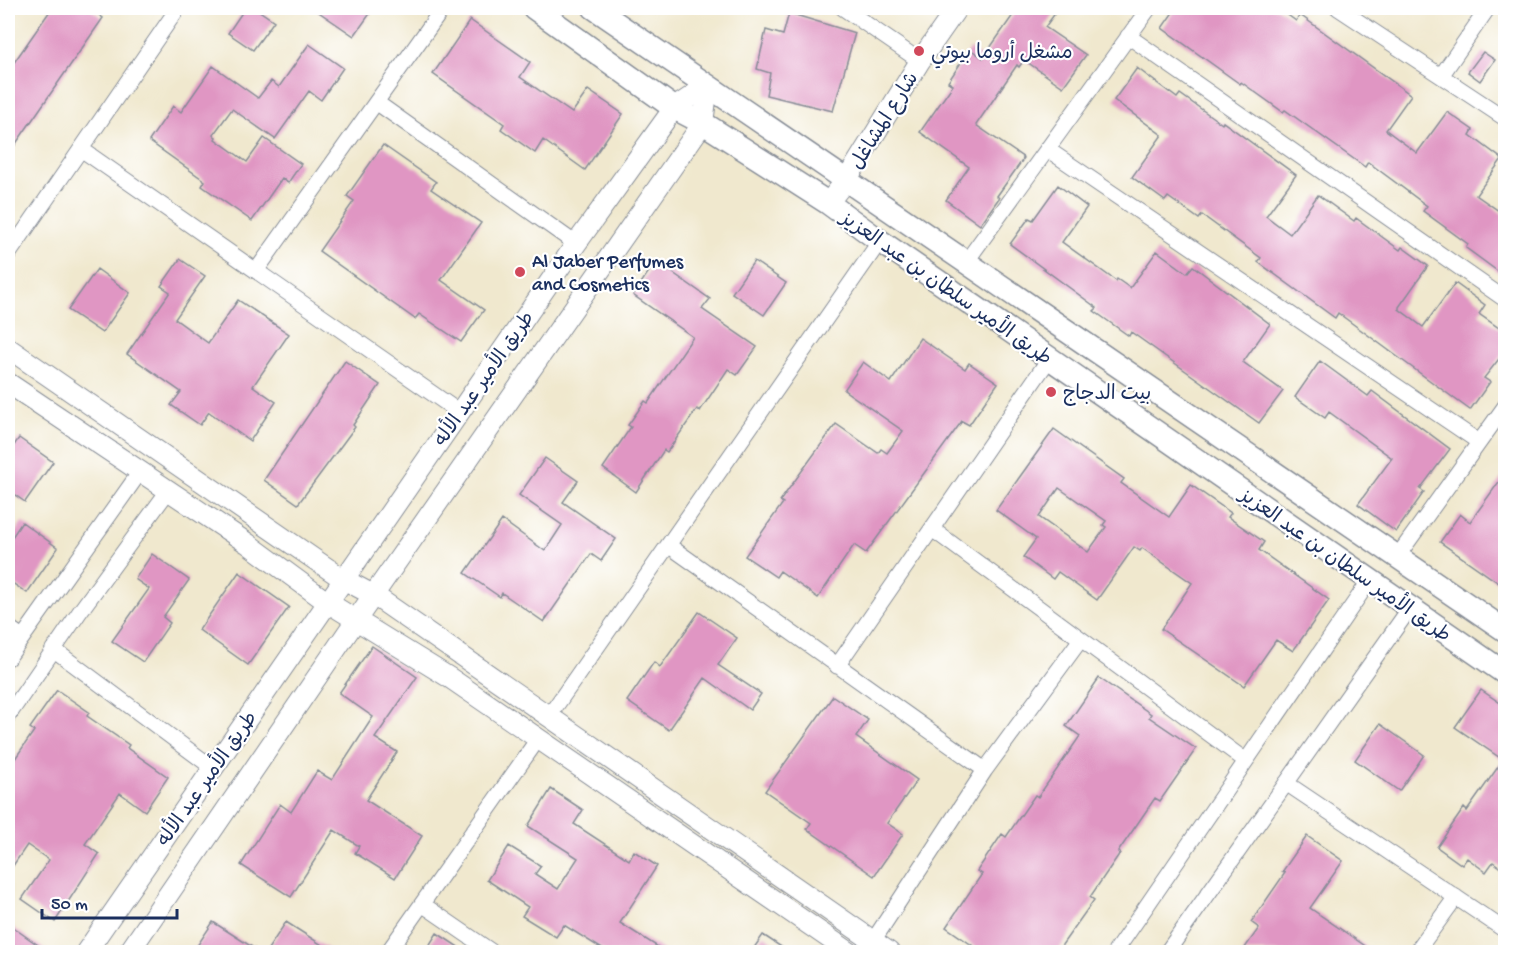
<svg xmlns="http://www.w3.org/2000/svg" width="1513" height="960" viewBox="0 0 1513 960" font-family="'Gochi Hand','Playpen Sans Arabic',sans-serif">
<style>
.building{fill:#e096c3;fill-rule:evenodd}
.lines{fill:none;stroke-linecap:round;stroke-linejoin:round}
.minor-casing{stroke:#868c96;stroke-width:17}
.tertiary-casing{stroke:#868c96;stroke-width:22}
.secondary-casing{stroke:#868c96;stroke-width:25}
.minor{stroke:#fff;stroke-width:15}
.tertiary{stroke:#fff;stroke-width:20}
.secondary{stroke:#fff;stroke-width:22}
.poi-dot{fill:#d1495b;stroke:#fff;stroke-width:2}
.labels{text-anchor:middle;stroke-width:4.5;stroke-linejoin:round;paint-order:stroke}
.poi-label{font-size:20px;fill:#1b2f5e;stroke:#fff;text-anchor:start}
.street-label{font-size:20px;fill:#1b2f5e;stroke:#fff}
</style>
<rect width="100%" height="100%" fill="#fff"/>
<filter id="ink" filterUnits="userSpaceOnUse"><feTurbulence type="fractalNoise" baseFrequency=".0167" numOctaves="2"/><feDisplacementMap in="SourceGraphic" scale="12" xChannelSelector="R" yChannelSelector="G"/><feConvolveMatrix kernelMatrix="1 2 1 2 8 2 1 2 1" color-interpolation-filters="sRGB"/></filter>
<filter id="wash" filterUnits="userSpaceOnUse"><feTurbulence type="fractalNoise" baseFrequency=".008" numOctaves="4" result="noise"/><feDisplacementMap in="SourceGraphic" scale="24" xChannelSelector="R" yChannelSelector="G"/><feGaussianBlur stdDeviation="1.35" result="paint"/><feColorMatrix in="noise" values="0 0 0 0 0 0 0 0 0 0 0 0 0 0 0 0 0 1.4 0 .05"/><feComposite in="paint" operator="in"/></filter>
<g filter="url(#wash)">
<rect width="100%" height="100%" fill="#f0e8ce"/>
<g id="blocks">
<path class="building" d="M52,8h37l14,10 -95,137v-84z
M245,8h10l19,13 -21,29 -25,-17z
M313,8h61l-20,28z
M1018,8h41l-14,19 41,28 -23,32 -39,-27 -5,7 -2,-2 -41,60 48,33 -27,38 2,2 -19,27 -34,-25 23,-33 -49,-35 33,-47 -5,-3 22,-33 13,9z
M1176,8h102l18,13 4,-6 111,80 -25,35 31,23 30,-41 26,18 -3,5 32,24 -26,36 30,21v49l-6,8 -34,-25 2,-4 -45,-33 4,-5 -59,-44 -3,5 -80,-57 -2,2 -42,-30 -1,2 -78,-56z
M789,13l66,20 -22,78 -67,-16 4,-22 -13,-4 9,-39 17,5z
M470,20l60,42 -10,15 52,36 16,-23 35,24 -38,56 -42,-30 -8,13 -34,-24 3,-5 -71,-50z
M309,44l34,24 -22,32 -12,-9 -34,48 -43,-30 -19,26 3,2 -1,2 32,23 17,-24 37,26 -13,19 -6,-5 -30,43 -50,-35 3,-5 -56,-40 24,-35 8,6 32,-46 45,32 13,-17 8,6z
M1483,52l12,8 -15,21 -12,-9z
M1137,68l40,30 3,-4 42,30 1,-2 73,53 -30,41 24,18 28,-39 36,26 2,-3 44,32 2,-3 26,19 -29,41v2l24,18 32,-44 30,22 -6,9 27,19v17l-22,28 6,4 -20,28 -132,-97 -3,5 -77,-56 3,-4 -59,-43 -3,4 -31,-22 -3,4 -33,-24 30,-42 -48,-35z
M383,145l53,37 -5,7 50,34 -40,57 43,30 -23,32 -42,-28 -4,5 -96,-68 35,-50 -7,-5z
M1058,185l29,22 -25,35 54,39 1,-2 13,9 27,-37 30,22 6,-7 77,58 -27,38 40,29 -24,32 -128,-91 -2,4 -35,-25 3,-3 -87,-64 19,-26 4,2z
M180,259l25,17 -30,43 33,24 30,-43 51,34 -36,52 23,16 -26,39 -41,-29 -9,13 -29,-20 10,-13 -54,-38 43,-62 -9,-6z
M656,261l54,38 -8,10 55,38 -20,28 -9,-6 -28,42 -3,-2 -30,43 -3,-2 -28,42 -33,-24 28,-41 -3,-2 17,-24 3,2 45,-66 -60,-42z
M754,261l32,22 -22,32 -32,-22z
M97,269l33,24 -28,40 -34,-23z
M920,338l45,31 4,-6 29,20 -29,42 -7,-4 -96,132 -12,-8 -36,53 -38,-27 -4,6 -31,-21 38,-53 -3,-2 56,-77 42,29 3,-4 6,4 16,-22 -59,-41 19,-28 28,20z
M345,361l35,24 -27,40 2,2 -57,77 -34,-24z
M1320,361l48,35 4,-5 78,58 -30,40 4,3 -28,40 -38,-28 34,-46 -63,-46 -4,6 -30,-21z
M1054,429l70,50 -3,4 48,34 22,-32 40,28 -3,4 36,25 -5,8 70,50 -36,51 -17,-11 -32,46 -83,-57 31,-46 -50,-35 -2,3 -6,-4 -37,53 -39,-28 -5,7 -30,-22 13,-18 -40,-29zM1059,488l47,33 -3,4 3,2 -18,25 -49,-35z
M19,438l34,24 -28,40 -17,-12v-36z
M545,458l33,23 -15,21 53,37 -15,22 -10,-7 -47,68 -42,-29 -2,4 -35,-24 37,-53 43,31 17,-26 -43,-30z
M1506,472v116l-66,-46 20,-28 10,8z
M22,522l36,26 -31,45 -19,-13v-37z
M152,554l37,26 -26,37 7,6 -27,39 -31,-21 37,-52 -14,-10z
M239,572l50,35 -41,58 -49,-35z
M699,612l38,26 -19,27 43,29 -11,16 -45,-32 -36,52 -42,-29 27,-39 6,5z
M372,646l45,31 -42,61 22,14 -31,48 56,36 -27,42 -40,-25 4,-7 -25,-16 -43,67 -50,-32 39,-61 11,8 26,-41 15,9 41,-63 -34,-24z
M1099,678l52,36 -2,3 47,32 -36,52 -5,-3 -37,54 2,1 -30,44 4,3 -37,52h-75l-36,-25 36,-53 -5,-3 25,-37 4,3 29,-42 3,2 42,-61 -14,-10z
M57,690l32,22 -2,4 42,29 -2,3 41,29 -23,34 -25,-18 -35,51 14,10 -44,68 -33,-23 27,-39 -22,-15 -19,28v-104l26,-38 -4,-3z
M1481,690l25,17v164l-13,-9 -7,10 -19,-14 -5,7 -25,-18 27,-39 3,3 36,-51 -48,-33z
M833,696l35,24 -12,17 61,43 -30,43 16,11 -29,42 -67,-47 4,-6 -46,-32z
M1380,724l44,31 -25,36 -44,-31z
M551,789l32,21 -9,14 55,36 5,-9 23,15 -37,57 46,29h-59l-43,-27 -8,12 -34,-21 6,-9 -41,-27 22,-34 32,20 -6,8 23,15 20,-31 -50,-32z
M1307,836l36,25 -33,47 64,44h-132l17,-24 -8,-6 34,-49 -3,-1z
M213,922l47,30h-67z
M286,922l47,30h-67z
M8,924l40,28h-40z
M437,933l29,19h-41z
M763,935l26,17h-38z"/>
</g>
</g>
<g filter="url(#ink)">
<use href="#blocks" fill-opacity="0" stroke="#868c96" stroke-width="1.5"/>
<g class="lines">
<defs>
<path id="minor" d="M843,8l77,53
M1338,8l168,111
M1128,36l378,264
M1441,76l47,-68
M376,102l200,142
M81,149l378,263
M1047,149l432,293
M8,255l170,-247
M966,262l183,-254
M256,271l187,-263
M932,529l314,232
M668,545l317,225
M1397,557l109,-152
M8,627l14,10
M53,649l160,119
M8,658l132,-186
M837,666l212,-307
M8,716l73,-106 87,-119
M549,716l331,-475
M1286,783l220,148
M422,904l70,48
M873,941l112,-171 96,-131
M388,952l150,-213
M1115,952l255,-372
M1167,952l243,-344
M1416,952l40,-55"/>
<path id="tertiary" d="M828,203l19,-24 73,-118 37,-53
M8,348l335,231 32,17 514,356
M8,383l239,160 80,59 123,76 399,274
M86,952l490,-708 98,-136 34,-23 -5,38 -347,497 -227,332"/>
<path id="secondary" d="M534,8l140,100 29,15 125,80 52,38 626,433
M594,8l912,623"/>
</defs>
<use href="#minor" class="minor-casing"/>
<use href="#tertiary" class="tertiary-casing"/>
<use href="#secondary" class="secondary-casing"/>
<use href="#minor" class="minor"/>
<use href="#tertiary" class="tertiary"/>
<use href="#secondary" class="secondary"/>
</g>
</g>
<g class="poi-dot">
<circle cx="919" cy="51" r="6"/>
<circle cx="520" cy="272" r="6"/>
<circle cx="1051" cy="392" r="6"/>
</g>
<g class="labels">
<g class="poi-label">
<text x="931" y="58">مشغل أروما بيوتي</text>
<text x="532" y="267">Al Jaber Perfumes<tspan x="532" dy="23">and Cosmetics</tspan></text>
<text x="1063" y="399">بيت الدجاج</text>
</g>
<g class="street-label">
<text transform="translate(883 120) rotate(-58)" y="7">شارع المشاغل</text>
<text transform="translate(947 287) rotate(35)" y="7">طريق الأمير سلطان بن عبد العزيز</text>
<text transform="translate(483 378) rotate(-55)" y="7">طريق الأمير عبد الأله</text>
<text transform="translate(1346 564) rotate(35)" y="7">طريق الأمير سلطان بن عبد العزيز</text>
<text transform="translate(206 778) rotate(-55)" y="7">طريق الأمير عبد الأله</text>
</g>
</g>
<rect width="1513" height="960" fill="none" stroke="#fff" stroke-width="30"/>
<path d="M42 909v9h135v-9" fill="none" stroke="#1b2f5e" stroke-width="3"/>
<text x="51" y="909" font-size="18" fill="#1b2f5e" stroke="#ffffff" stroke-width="4.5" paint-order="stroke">50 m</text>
</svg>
